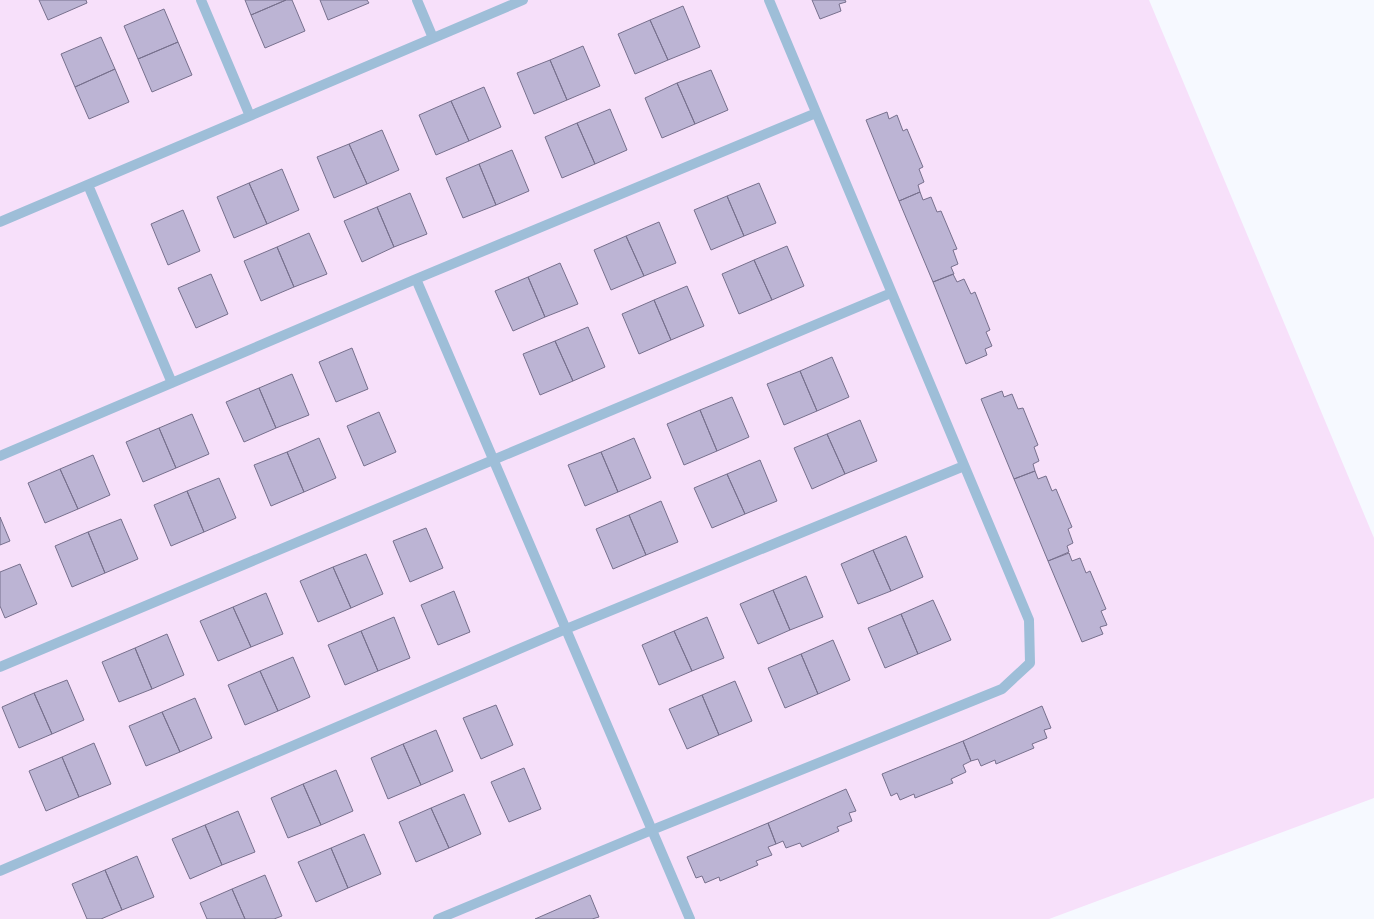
<svg xmlns="http://www.w3.org/2000/svg" width="1374" height="919" viewBox="0 0 1374 919" font-family="Figtree,sans-serif">
<style>
.green{fill:#f7e0fa}
.building{fill:#bcb4d4;stroke:#77708d}
.lines{fill:none;stroke-linecap:round;stroke-linejoin:round}
.lane{stroke:#9ebed8;stroke-width:10}
</style>
<rect width="100%" height="100%" fill="#f6f9ff"/>
<path class="green" d="M0,0h1149l225,538v260l-325,121h-1049z"/>
<path class="building" d="M39,0h47l1,3 -39,17z
M245,0h41l-35,15z
M286,0h6l13,31 -40,17 -14,-33z
M320,0h47l2,3 -41,17z
M812,0h33l1,2 -7,2 2,7 -21,8z
M683,6l17,41 -32,13 -18,-40z
M164,9l14,33 -40,17 -14,-33z
M650,20l18,40 -33,14 -17,-40z
M101,37l14,32 -40,18 -14,-33z
M178,42l14,33 -40,17 -14,-33z
M583,46l17,40 -33,14 -17,-40z
M550,60l17,40 -33,14 -17,-41z
M115,69l14,33 -40,17 -14,-32z
M711,70l17,40 -33,14 -18,-41z
M677,83l18,41 -33,14 -17,-40z
M484,87l17,40 -32,14 -18,-40z
M451,101l18,40 -33,14 -17,-40z
M610,109l17,41 -32,14 -18,-41z
M887,112l2,7 8,-4 6,16 4,-2 16,38 -4,2 5,13 -6,3 2,7 -21,9 -33,-81z
M577,123l18,41 -33,14 -17,-41z
M382,130l17,40 -32,14 -18,-40z
M349,144l18,40 -33,14 -17,-41z
M512,150l17,41 -33,14 -17,-41z
M479,164l17,41 -33,13 -17,-40z
M282,169l17,41 -32,14 -18,-41z
M249,183l18,41 -33,14 -17,-41z
M759,183l17,40 -32,13 -17,-40z
M920,192l3,8 8,-3 6,15 4,-1 16,38 -4,1 5,14 -7,3 3,7 -21,8 -34,-81z
M410,193l17,41 -33,13 -17,-40z
M727,196l17,40 -33,14 -17,-40z
M377,207l17,40 -32,15 -18,-41z
M183,210l17,41 -32,14 -17,-41z
M659,222l17,41 -32,13 -18,-40z
M309,233l18,41 -33,13 -17,-40z
M626,236l18,40 -33,14 -17,-40z
M787,246l17,40 -32,14 -18,-40z
M277,247l17,40 -33,14 -17,-40z
M754,260l18,40 -33,14 -17,-40z
M560,263l18,41 -33,13 -17,-40z
M211,274l17,40 -32,14 -18,-40z
M953,274l4,8 7,-3 7,15 4,-2 15,38 -4,2 6,14 -7,3 2,6 -21,9 -33,-82z
M528,277l17,40 -32,14 -18,-40z
M687,286l17,40 -33,14 -17,-40z
M654,300l17,40 -32,14 -17,-40z
M588,327l17,40 -32,14 -18,-40z
M555,341l18,40 -33,14 -17,-41z
M352,348l16,41 -32,13 -17,-40z
M832,357l17,40 -32,14 -17,-40z
M800,371l17,40 -33,14 -17,-41z
M292,374l17,41 -33,13 -17,-40z
M259,388l17,40 -32,14 -18,-40z
M1002,391l2,6 8,-3 6,15 5,-1 15,37 -4,2 5,14 -6,3 2,7 -21,8 -33,-80z
M732,397l17,40 -32,14 -17,-41z
M700,410l17,41 -33,14 -17,-41z
M379,412l17,40 -32,14 -17,-40z
M192,414l17,40 -33,14 -17,-40z
M860,420l17,41 -32,13 -18,-40z
M159,428l17,40 -33,14 -17,-40z
M827,434l18,40 -33,15 -18,-41z
M319,438l17,40 -32,14 -17,-40z
M634,438l17,40 -33,14 -17,-40z
M287,452l17,40 -33,14 -17,-41z
M601,452l17,40 -33,14 -17,-41z
M93,455l17,40 -32,14 -18,-40z
M760,460l17,41 -32,13 -18,-40z
M60,469l18,40 -33,14 -17,-40z
M1035,471l3,8 8,-3 6,15 4,-2 16,38 -4,2 5,14 -6,3 2,6 -21,9 -34,-82z
M727,474l18,40 -33,14 -18,-40z
M219,478l17,40 -32,14 -17,-41z
M187,491l17,41 -33,14 -17,-41z
M661,501l17,41 -32,13 -17,-40z
M629,515l17,40 -33,14 -17,-40z
M0,517l10,24 -10,4z
M121,519l17,40 -33,14 -17,-41z
M426,528l17,40 -33,14 -17,-41z
M88,532l17,41 -33,14 -17,-41z
M906,536l17,41 -32,14 -18,-41z
M873,550l18,41 -33,13 -17,-40z
M1069,553l3,8 8,-3 6,15 4,-2 16,38 -5,2 6,14 -7,2 3,7 -21,8 -34,-81z
M366,554l17,40 -32,14 -18,-41z
M20,564l17,40 -32,14 -5,-12v-34z
M333,567l18,41 -33,14 -18,-41z
M806,576l17,41 -33,13 -17,-40z
M773,590l17,40 -32,14 -18,-40z
M454,591l16,41 -32,13 -17,-40z
M266,593l17,41 -32,13 -18,-40z
M933,600l18,40 -33,14 -17,-40z
M233,607l18,40 -33,14 -18,-40z
M901,614l17,40 -33,14 -17,-40z
M394,617l16,41 -32,13 -17,-40z
M707,617l17,41 -32,13 -18,-40z
M361,631l17,40 -33,14 -17,-40z
M674,631l18,40 -33,14 -17,-40z
M167,634l17,41 -32,14 -17,-41z
M833,640l17,40 -32,14 -17,-40z
M135,648l17,41 -33,13 -17,-40z
M801,654l17,40 -33,14 -17,-40z
M293,657l17,40 -32,14 -18,-40z
M260,671l18,40 -33,14 -17,-40z
M67,680l17,40 -32,14 -18,-41z
M735,681l17,40 -33,14 -17,-40z
M34,693l18,41 -33,14 -17,-41z
M702,695l17,40 -32,14 -18,-40z
M195,698l17,40 -32,14 -18,-40z
M496,705l17,40 -32,14 -18,-41z
M1042,706l9,22 -7,2 3,8 -15,6 2,4 -38,16 -1,-4 -14,6 -3,-7 -7,2 -8,-20z
M162,712l18,40 -34,14 -17,-40z
M436,730l17,41 -32,14 -18,-41z
M963,741l8,20 -8,4 3,7 -15,7 2,4 -38,15 -1,-4 -14,6 -3,-7 -6,3 -9,-22z
M94,743l17,41 -32,13 -17,-40z
M403,744l18,41 -33,14 -17,-41z
M62,757l17,40 -33,14 -17,-40z
M524,768l17,41 -32,13 -18,-40z
M336,770l17,41 -32,14 -18,-41z
M303,784l18,41 -33,13 -17,-40z
M846,789l10,22 -7,2 3,8 -15,6 2,4 -37,16 -2,-4 -14,5 -3,-7 -7,3 -8,-21z
M464,794l17,40 -32,14 -18,-40z
M431,808l18,40 -33,14 -17,-40z
M238,811l17,41 -33,13 -17,-40z
M768,823l8,21 -8,3 4,8 -16,6 2,4 -38,16 -1,-4 -14,6 -3,-7 -6,2 -9,-21z
M205,825l17,40 -32,14 -18,-40z
M364,834l17,40 -33,14 -17,-40z
M331,848l17,40 -32,14 -18,-40z
M137,856l17,41 -32,13 -17,-40z
M105,870l17,40 -21,9h-14l-15,-35z
M265,875l17,41 -8,3h-29l-13,-30z
M232,889l13,30h-38l-7,-16z
M590,895l9,22 -7,2h-57z"/>
<g class="lines">
<path class="lane" d="M201,0l49,116
M417,0l16,38
M88,185l84,198
M0,222l523,-222
M416,279l274,640
M0,456l416,-177 400,-166
M0,667l891,-374
M0,871l566,-242 398,-163
M438,919l214,-89 350,-141 28,-26 -1,-43 -260,-620"/>
</g>
</svg>
